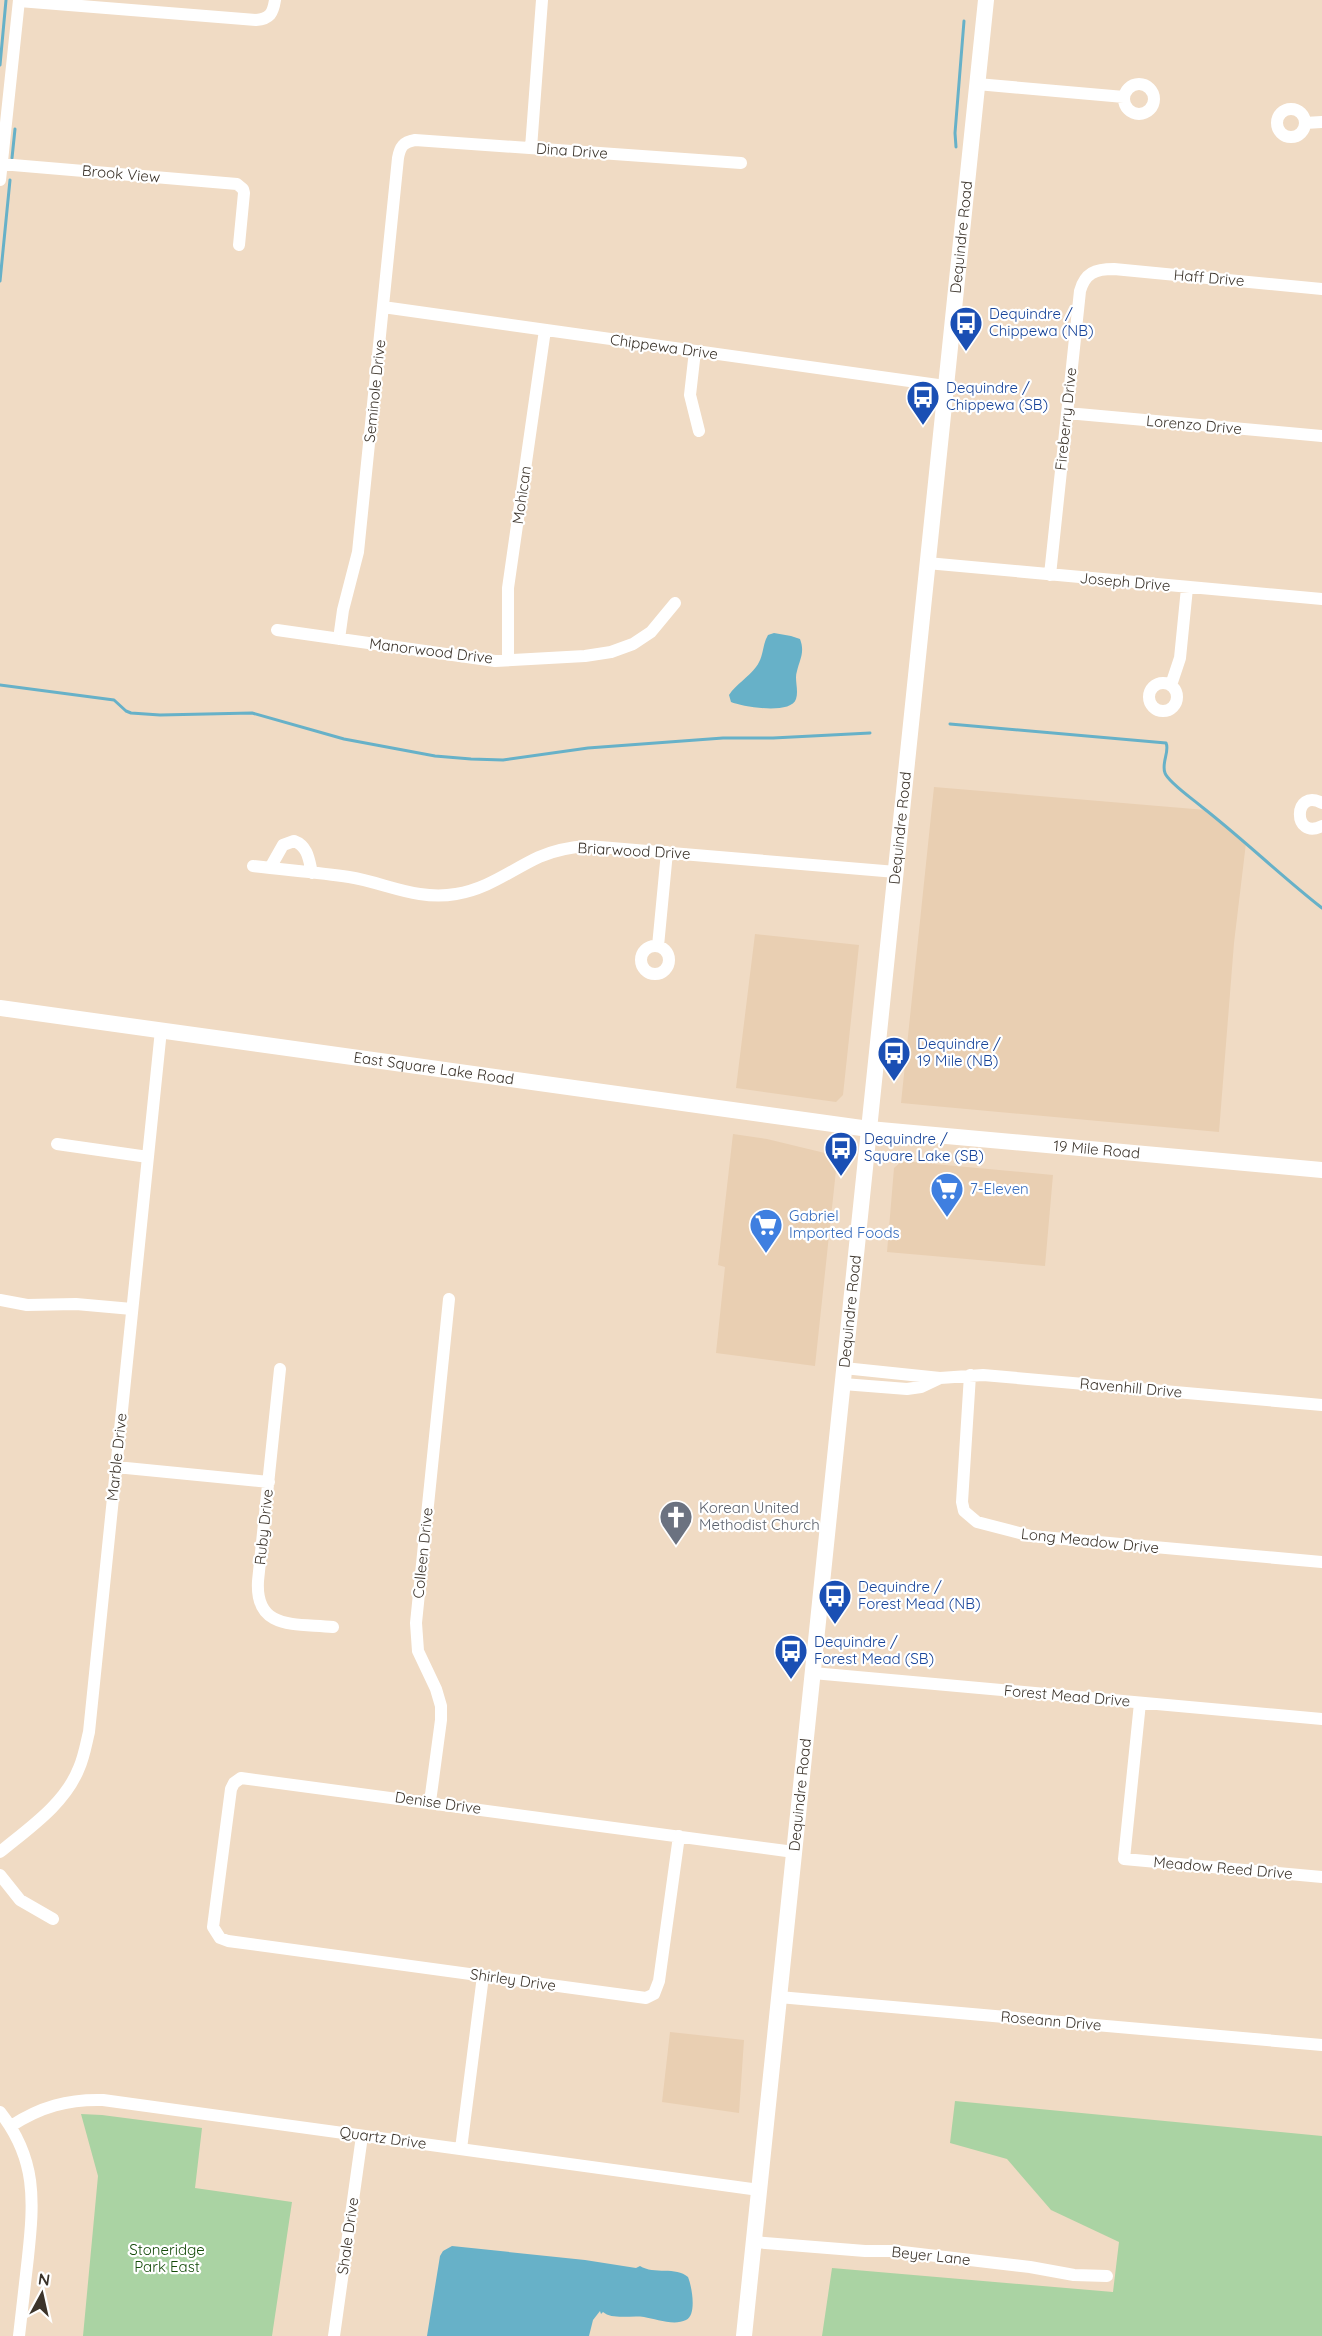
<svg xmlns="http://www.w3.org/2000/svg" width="1322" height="2336" viewBox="0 0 1322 2336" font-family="Quicksand,sans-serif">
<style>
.built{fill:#e9cfb2}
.green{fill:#aad3a3}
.water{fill:#67b1c8}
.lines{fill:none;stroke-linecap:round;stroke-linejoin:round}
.stream{stroke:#67b1c8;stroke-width:3}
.minor{stroke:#fff;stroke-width:12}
.secondary{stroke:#fff;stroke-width:16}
.labels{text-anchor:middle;stroke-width:4.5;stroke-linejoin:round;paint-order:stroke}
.street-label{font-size:15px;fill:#3c342b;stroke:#fff}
.transit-label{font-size:15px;fill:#164399;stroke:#fff;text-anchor:start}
.shop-label{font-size:15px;fill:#366cbe;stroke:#fff;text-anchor:start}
.worship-label{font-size:15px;fill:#5b616d;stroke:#fff;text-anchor:start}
.park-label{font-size:15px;fill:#144b09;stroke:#fff}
</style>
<rect width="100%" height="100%" fill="#f0dbc4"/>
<path class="built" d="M934,787l272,23 40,33 -12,100 -15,189 -318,-29z
M755,934l104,11 -16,150 -7,7 -100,-14z
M733,1134l34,5 62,15 8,7 -22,205 -99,-13 9,-86 -7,-2z
M902,1161l151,14 -8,91 -158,-14 7,-84z
M670,2032l74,8 -5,73 -77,-11z"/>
<path class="green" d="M955,2101l367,35v200h-500l10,-68 281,24 6,-50 -68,-32 -44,-51 -57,-16z
M81,2114l21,1 100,13 -7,60 97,14 -20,134h-189l15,-160z"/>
<path class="water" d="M774,633l17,3 9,3c5,13 0,20 -3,32 -3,8 2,19 -1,28 -5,16 -53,8 -65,3l-2,-7c7,-11 20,-18 27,-28 8,-10 6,-22 12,-32z
M452,2246l133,14 51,8 4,-2c14,9 36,0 48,11 4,10 9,38 -2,43 -12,6 -30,-1 -42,-3 -12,-2 -32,3 -41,-5l-2,2 -1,-3 -7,9 -4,16h-162l13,-80 3,-5z"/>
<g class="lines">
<path class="stream" d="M0,65l6,-65
M956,147l-1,-14 9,-112
M12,158l3,-29
M0,281l10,-101
M0,685l114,15 12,11 5,2 29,2 92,-2 92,26 91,17 36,3 32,1 85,-12 135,-10h50l97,-5
M950,724l216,19c4,8 -5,20 -1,30 3,9 29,27 37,34 41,32 79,69 120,101"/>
<path class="minor" d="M19,1l237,19c14,-1 17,-7 19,-20
M977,84l147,13
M1124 99a15 15 0 1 1 30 0a15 15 0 1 1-30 0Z
M1277 123a14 14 0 1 1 28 0a14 14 0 1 1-28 0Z
M1305,123l17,-1
M531,148l11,-148
M1,164l236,20 6,5 1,4 -5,52
M0,180l19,-180
M383,307l562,79
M695,351l-5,44 9,36
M1067,413l255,23
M927,563l395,36
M1050,575l30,-284c5,-18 15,-22 34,-22l208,20
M277,630l218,31 90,-5 26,-4 22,-8 18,-12 24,-29
M339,639l4,-29 15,-58 40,-394c2,-11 5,-16 17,-18l326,23
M508,660v-72l37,-258
M1149 697a14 14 0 1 1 28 0a14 14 0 1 1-28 0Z
M1171,685l9,-27 7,-70
M1322,803c-29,-16 -30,38 0,23
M253,866c32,4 64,6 96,11 37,6 69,24 107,17 32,-5 55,-24 83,-37 16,-7 32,-10 49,-11l308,26
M270,868l13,-23 11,-4c14,5 15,19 18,32
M641 960a14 14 0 1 1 28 0a14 14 0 1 1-28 0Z
M658,946l9,-94
M57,1144l91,13
M0,1300l27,5 49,-1 56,5
M844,1368l96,10 43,-3 339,30
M280,1369l-22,212c-3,50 38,42 75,46
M970,1375l-8,127 2,9 13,11 54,14 291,26
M843,1384l64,5 14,-2 19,-9
M116,1467l153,15
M813,1673l509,46
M1140,1703l-16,156 198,18
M430,1802l11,-82v-14l-5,-17 -18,-38 -2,-28 33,-324
M679,1836l-20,145 -5,13 -8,4 -418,-57 -8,-3 -7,-11 18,-138 3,-6 7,-5 553,74
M0,1852c29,-24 65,-48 79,-84 5,-11 7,-24 10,-36l72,-702
M0,1875l20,25 33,19
M779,1997l543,48
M0,2112c37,47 34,89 28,145 -3,27 -6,53 -9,79
M11,2126c29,-19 57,-27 92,-26l656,90
M461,2149l22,-173
M754,2242l111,9h29l136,16 44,8 33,1
M334,2336l28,-200"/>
<g class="secondary">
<path id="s1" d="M0,1008l869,121 453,41"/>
<path id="s2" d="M744,2336l242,-2336"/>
</g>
</g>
<defs>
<symbol id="bus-pin" viewBox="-11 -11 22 30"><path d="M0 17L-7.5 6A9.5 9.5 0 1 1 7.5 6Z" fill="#1a4fb4" stroke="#fff"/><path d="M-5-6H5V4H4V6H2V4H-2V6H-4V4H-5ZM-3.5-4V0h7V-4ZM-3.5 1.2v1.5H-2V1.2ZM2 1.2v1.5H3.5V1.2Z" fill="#fff"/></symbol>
<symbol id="supermarket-pin" viewBox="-11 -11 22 30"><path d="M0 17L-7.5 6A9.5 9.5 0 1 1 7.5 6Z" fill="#3f7fe0" stroke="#fff"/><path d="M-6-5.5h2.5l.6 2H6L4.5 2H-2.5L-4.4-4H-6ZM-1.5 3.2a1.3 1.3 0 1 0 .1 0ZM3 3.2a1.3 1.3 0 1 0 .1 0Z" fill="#fff"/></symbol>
<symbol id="church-pin" viewBox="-11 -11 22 30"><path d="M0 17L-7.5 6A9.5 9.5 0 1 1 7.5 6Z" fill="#6b7280" stroke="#fff"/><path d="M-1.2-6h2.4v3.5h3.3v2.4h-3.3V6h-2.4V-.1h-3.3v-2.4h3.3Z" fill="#fff"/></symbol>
</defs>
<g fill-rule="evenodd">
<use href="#bus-pin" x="947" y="304" width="38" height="52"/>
<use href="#bus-pin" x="904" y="378" width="38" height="52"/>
<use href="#bus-pin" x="875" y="1034" width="38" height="52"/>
<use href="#bus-pin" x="822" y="1129" width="38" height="52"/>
<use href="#supermarket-pin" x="928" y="1170" width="38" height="52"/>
<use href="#supermarket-pin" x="747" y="1206" width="38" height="52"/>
<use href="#church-pin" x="657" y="1498" width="38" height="52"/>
<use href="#bus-pin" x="816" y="1577" width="38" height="52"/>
<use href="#bus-pin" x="772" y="1632" width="38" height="52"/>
</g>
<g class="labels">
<g class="street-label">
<text transform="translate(572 151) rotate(4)" y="5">Dina Drive</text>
<text transform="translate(121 174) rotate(5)" y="5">Brook View</text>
<text dy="5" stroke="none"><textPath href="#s2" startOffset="2110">Dequindre Road</textPath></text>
<text transform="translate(1209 278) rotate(5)" y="5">Haff Drive</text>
<text transform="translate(664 347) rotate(8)" y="5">Chippewa Drive</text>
<text transform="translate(375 391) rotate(-84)" y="5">Seminole Drive</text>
<text transform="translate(1066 419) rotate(-84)" y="5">Fireberry Drive</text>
<text transform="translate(1194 425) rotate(5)" y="5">Lorenzo Drive</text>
<text transform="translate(522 495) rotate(-82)" y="5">Mohican</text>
<text transform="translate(1125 582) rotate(5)" y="5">Joseph Drive</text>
<text transform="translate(431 651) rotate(7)" y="5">Manorwood Drive</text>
<text dy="5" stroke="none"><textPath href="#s2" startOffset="1516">Dequindre Road</textPath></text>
<text transform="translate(634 851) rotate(3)" y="5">Briarwood Drive</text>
<text dy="5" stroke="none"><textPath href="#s1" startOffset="438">East Square Lake Road</textPath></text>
<text dy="5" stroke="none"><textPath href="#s1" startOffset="1106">19 Mile Road</textPath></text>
<text dy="5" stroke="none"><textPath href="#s2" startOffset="1030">Dequindre Road</textPath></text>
<text transform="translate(1131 1388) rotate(5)" y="5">Ravenhill Drive</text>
<text transform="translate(117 1457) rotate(-84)" y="5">Marble Drive</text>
<text transform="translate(264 1527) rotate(-84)" y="5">Ruby Drive</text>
<text transform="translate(1090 1541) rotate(6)" y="5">Long Meadow Drive</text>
<text transform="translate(423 1553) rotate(-84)" y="5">Colleen Drive</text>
<text transform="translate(1067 1696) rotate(5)" y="5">Forest Mead Drive</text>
<text dy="5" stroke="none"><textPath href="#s2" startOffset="544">Dequindre Road</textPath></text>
<text transform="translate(438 1803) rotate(8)" y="5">Denise Drive</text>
<text transform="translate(1223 1868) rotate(5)" y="5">Meadow Reed Drive</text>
<text transform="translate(513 1980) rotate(8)" y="5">Shirley Drive</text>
<text transform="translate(1051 2021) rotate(5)" y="5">Roseann Drive</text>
<text transform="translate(383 2138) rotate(8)" y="5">Quartz Drive</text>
<text transform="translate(348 2236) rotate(-82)" y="5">Shale Drive</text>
<text transform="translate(931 2256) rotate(6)" y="5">Beyer Lane</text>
</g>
<g class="transit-label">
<text x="989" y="319">Dequindre /<tspan x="989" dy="17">Chippewa (NB)</tspan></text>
<text x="946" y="393">Dequindre /<tspan x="946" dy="17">Chippewa (SB)</tspan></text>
<text x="917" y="1049">Dequindre /<tspan x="917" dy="17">19 Mile (NB)</tspan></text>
<text x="864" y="1144">Dequindre /<tspan x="864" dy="17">Square Lake (SB)</tspan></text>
<text x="858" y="1592">Dequindre /<tspan x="858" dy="17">Forest Mead (NB)</tspan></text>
<text x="814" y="1647">Dequindre /<tspan x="814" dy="17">Forest Mead (SB)</tspan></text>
</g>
<g class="shop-label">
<text x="970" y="1194">7-Eleven</text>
<text x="789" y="1221">Gabriel<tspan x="789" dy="17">Imported Foods</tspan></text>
</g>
<g class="worship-label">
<text x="699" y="1513">Korean United<tspan x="699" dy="17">Methodist Church</tspan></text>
</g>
<g class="park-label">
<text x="167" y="2255">Stoneridge<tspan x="167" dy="17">Park East</tspan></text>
</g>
</g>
<g transform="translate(42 2294) rotate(8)" stroke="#ffffff" stroke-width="4.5" paint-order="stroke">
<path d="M0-4.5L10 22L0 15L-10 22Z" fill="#3c342b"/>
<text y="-9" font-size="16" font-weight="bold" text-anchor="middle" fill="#3c342b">N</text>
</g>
</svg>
